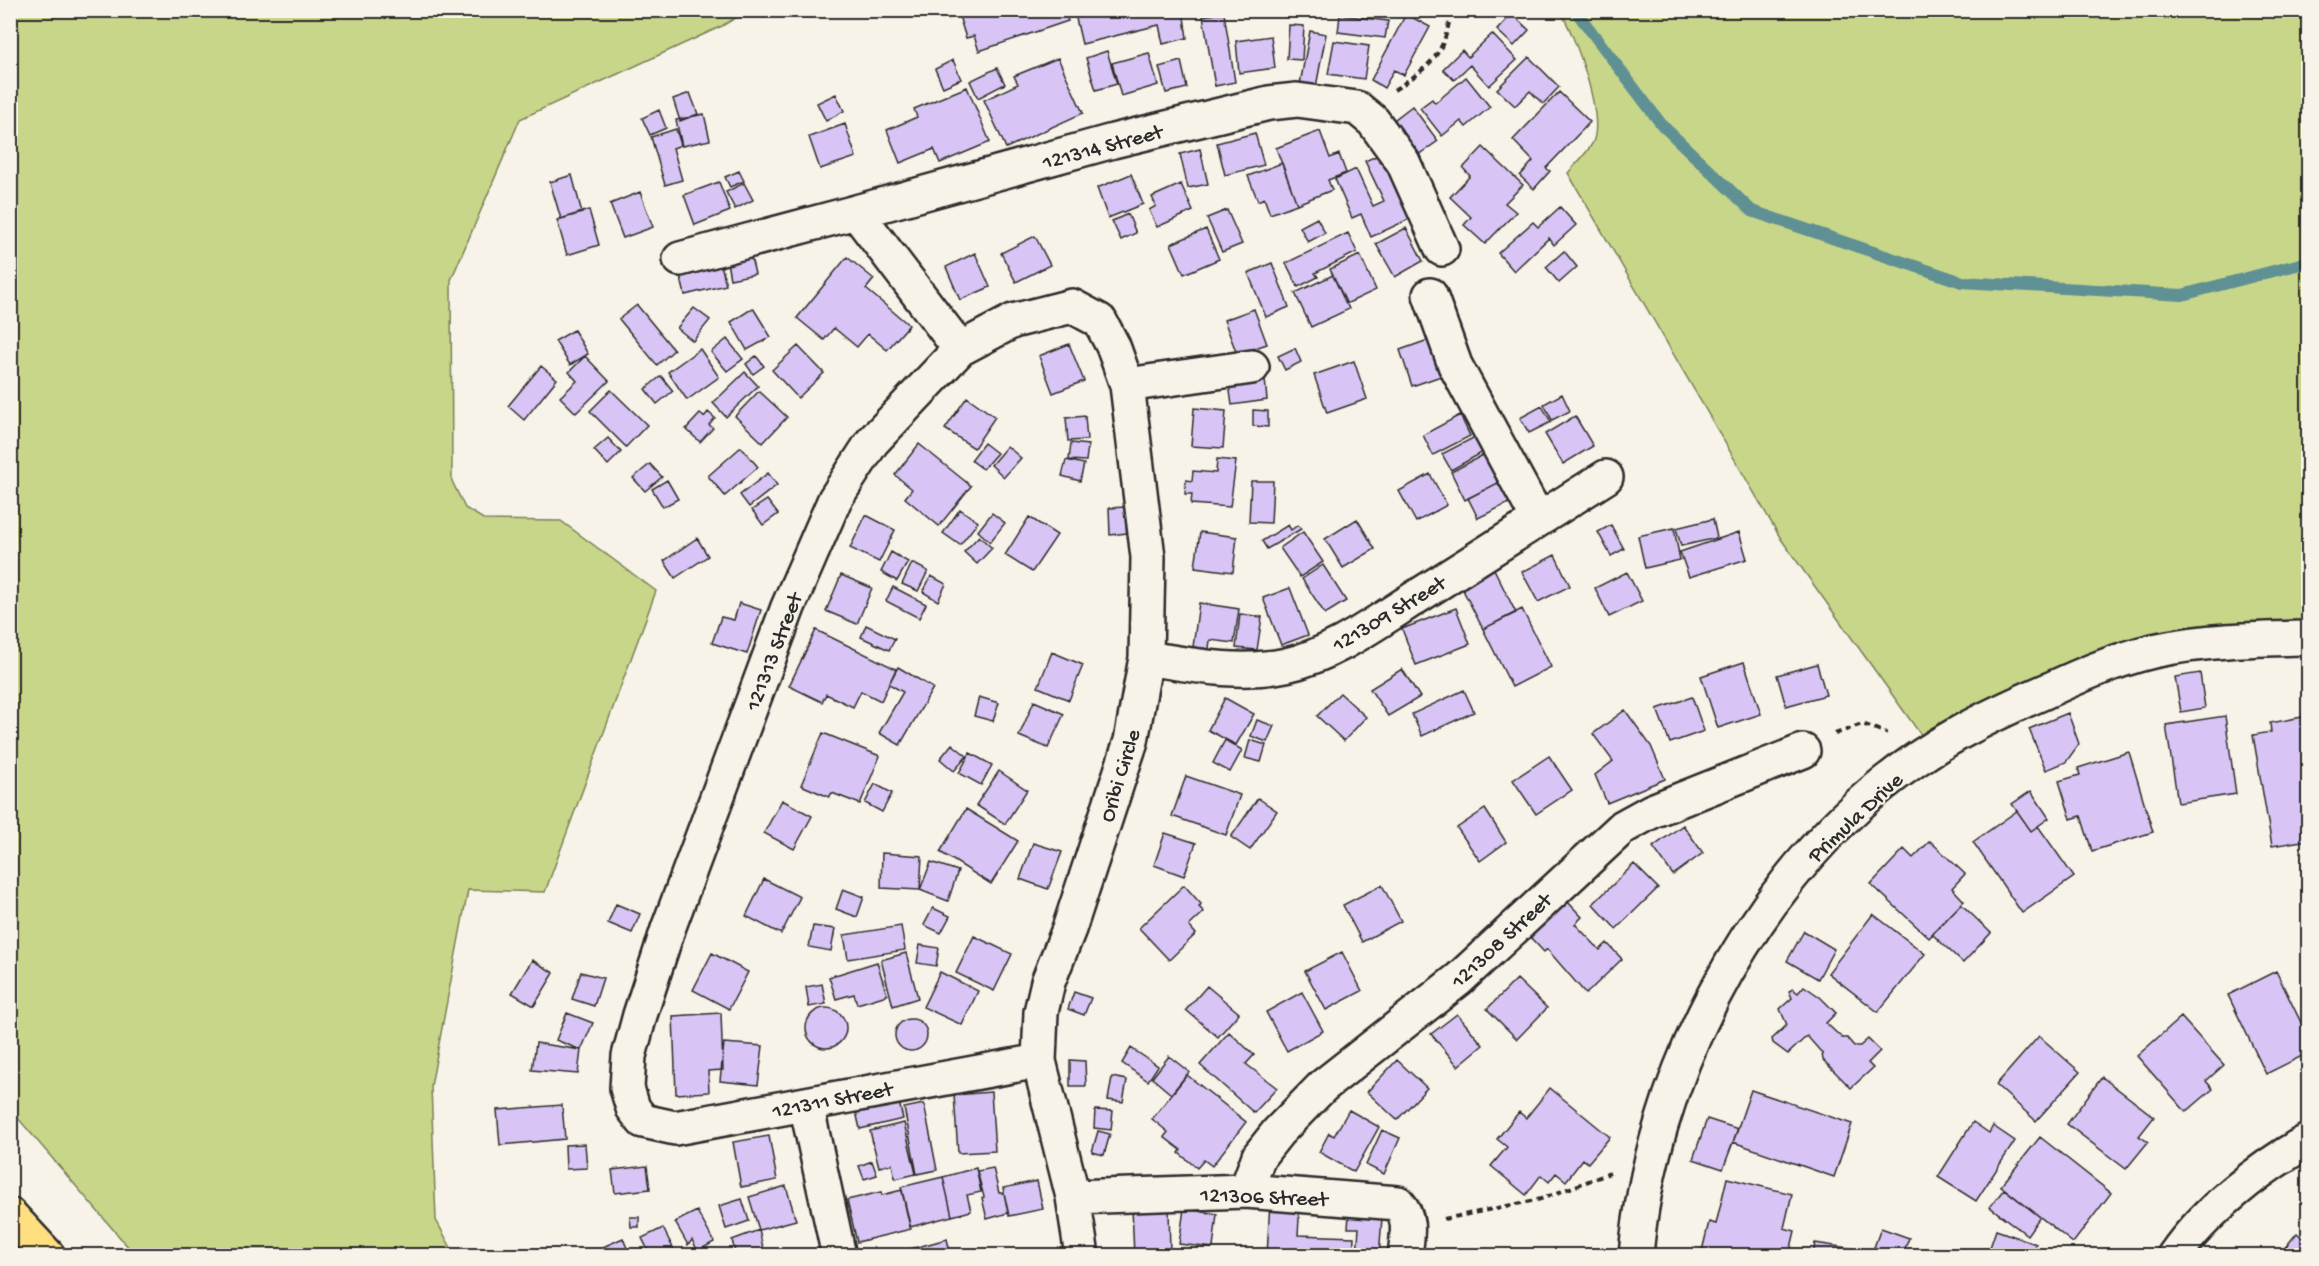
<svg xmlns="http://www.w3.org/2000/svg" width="2319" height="1266" viewBox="0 0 2319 1266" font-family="'Gochi Hand',sans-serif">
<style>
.green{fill:#c8d689;stroke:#7a805a;stroke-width:1.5}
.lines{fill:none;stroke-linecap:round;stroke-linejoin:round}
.stream{stroke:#5f9094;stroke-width:12}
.building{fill:#d8c5f5;stroke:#2b2b2b;stroke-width:1.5}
.minor-casing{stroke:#2b2b2b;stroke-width:38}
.highway-casing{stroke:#2b2b2b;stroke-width:38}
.path{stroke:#2b2b2b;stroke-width:4;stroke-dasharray:6 4.5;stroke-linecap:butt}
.minor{stroke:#f7f3e8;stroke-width:33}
.highway{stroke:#ffdf80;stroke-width:33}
.labels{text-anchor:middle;stroke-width:4.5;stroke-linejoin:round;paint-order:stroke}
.street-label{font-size:22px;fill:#2b2b2b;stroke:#f7f3e8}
</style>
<rect width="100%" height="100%" fill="#f7f3e8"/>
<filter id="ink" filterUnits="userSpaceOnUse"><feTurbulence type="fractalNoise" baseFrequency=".0167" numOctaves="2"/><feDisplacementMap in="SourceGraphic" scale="12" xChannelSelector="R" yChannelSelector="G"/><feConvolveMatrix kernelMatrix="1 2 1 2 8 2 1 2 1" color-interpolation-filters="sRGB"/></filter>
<g filter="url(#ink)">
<path class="green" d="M11,10l736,1 -25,15 -202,93 -69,161 1,201 13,27 20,12 76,1 95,70 -111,301 -77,-2 -37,196 5,134 19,35h-320l-124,-145z
M1560,11h748v616l-71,4 -306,118 -150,-210 -213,-366c8,-9 18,-19 24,-29 14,-25 -17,-110 -32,-133z"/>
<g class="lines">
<path class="stream" d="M1575,10l87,115 90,86 210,71 220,13 126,-33"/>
</g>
<path class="building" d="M946,10h119l3,11 -89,30 -5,-15 -8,2 -7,-22 -10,3z
M1074,10h109l4,28 -24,6 -4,-19 -77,19z
M1224,13l11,69 -20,4 -12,-70z
M1406,14l24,13 -26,48 -10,-5 -10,18 -13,-8z
M1512,14l17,16 -15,16 -17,-16z
M1340,15l48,6 -3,17 -47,-6z
M1289,25l15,1 -2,34 -15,-1z
M1310,31l16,3 -10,53 -16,-3z
M1492,34l25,26 -28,26 -19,-21 -16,15 -11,-11 19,-19 6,7z
M1271,36l4,32 -36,5 -3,-32z
M1334,41l35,5 -5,33 -36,-5z
M1107,51l10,33 -21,6 -10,-32z
M1149,53l9,32 -37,11 -9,-33z
M1529,57l30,30 -16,17 -13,-13 -15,15 -18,-17z
M1058,58l25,55 -77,35 -22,-48 34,-16 -4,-8z
M953,60l8,19 -18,8 -8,-18z
M1181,61l6,27 -21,5 -7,-26z
M997,68l8,16 -27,14 -8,-17z
M1466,77l24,30 -24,20 -5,-6 -19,15 -22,-28 12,-9 3,4z
M967,87l23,55 -50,21 -6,-14 -34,14 -13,-33 30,-13 -3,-8z
M1559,92l31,30 -44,46 4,3 -16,18 -14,-13 13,-15 -20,-21z
M690,93l8,21 -18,7 -7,-22z
M836,94l8,17 -18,10 -9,-18z
M1412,106l26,35 -23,16 -25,-34z
M659,110l7,18 -16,7 -8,-17z
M704,114l6,26 -28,6 -6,-26z
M845,124l11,33 -36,12 -11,-32z
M676,129l5,16 -8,3 9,32 -17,5 -14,-48z
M1320,131l10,27 9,-4 7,19 -18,7 4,10 -35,14 -21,-56z
M1255,133l9,32 -39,10 -8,-32z
M1483,147l40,38 -18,18 11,9 -31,32 -21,-19 7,-8 -21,-20 20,-21 -7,-8z
M1200,149l8,35 -20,4 -8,-34z
M1387,151l29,65 -45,21 -10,-23 -9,4 -17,-39 21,-10 17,37 11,-5 -19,-40z
M1282,163l15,41 -27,10 -6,-16 -6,3 -10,-25z
M739,171l5,10 -14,6 -5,-10z
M1131,174l12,30 -35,14 -11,-30z
M572,175l10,38 -21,6 -11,-37z
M719,182l11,29 -35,14 -11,-30z
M744,183l9,17 -18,9 -9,-17z
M1181,184l12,27 -36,16 -8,-17 7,-4 -4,-9z
M640,192l13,35 -30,11 -13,-34z
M1560,207l16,18 -22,20 -5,-7 -35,33 -16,-18 35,-31 5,5z
M589,210l10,35 -32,10 -10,-35z
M1227,210l15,34 -20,8 -15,-34z
M1128,214l8,19 -15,7 -9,-19z
M1317,218l8,15 -17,9 -8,-15z
M1406,228l17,33 -28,16 -19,-33z
M1206,229l13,30 -35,15 -13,-30z
M1348,233l9,19 -42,21 3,4 -20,10 -12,-24z
M1035,236l15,29 -34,17 -15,-29z
M1564,251l13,16 -18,16 -13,-16z
M975,253l15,34 -30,13 -14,-33z
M1360,255l16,35 -30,14 -16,-35z
M751,257l4,17 -25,5 -3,-17z
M847,257l27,22 -8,10 43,36 -22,25 -19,-16 -11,13 -23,-19 -10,12 -27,-22z
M1272,263l17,44 -23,10 -18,-44z
M721,264l5,21 -41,10 -5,-21z
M1333,275l16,34 -38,18 -16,-34z
M637,305l37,45 -17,15 -38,-46z
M694,308l16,12 -17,21 -16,-13z
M753,308l18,29 -24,13 -16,-28z
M1254,309l13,35 -30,10 -13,-34z
M574,330l14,24 -18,11 -15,-24z
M727,339l16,20 -16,12 -16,-19z
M1431,339l13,36 -32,11 -12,-36z
M1069,344l15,37 -31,12 -14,-37z
M798,346l26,27 -26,25 -26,-28z
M1295,348l6,14 -16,8 -7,-14z
M700,349l19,28 -32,23 -19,-28z
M585,356l24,25 -33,32 -16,-16 17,-16 -8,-9z
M756,356l8,10 -11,8 -7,-10z
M1354,361l13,38 -40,14 -13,-38z
M541,366l16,13 -33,41 -16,-14z
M745,372l13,14 -32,31 -13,-14z
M661,376l12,15 -16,13 -12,-15z
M1265,379l2,21 -35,5 -3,-21z
M611,390l36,35 -21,22 -36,-36z
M759,391l28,26 -24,26 -28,-27z
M1562,394l8,17 -18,9 -8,-16z
M967,397l28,20 -21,31 -29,-19z
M1542,406l9,16 -22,11 -9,-15z
M1194,408l32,3 -3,37 -32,-2z
M1253,410l15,1v16l-15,-1z
M708,412l7,6 -6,7 4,3 -13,14 -14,-13 14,-15 4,3z
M1460,415l10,21 -37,19 -10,-20z
M1085,416l2,24 -19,1 -2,-23z
M1575,416l18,30 -30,18 -18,-30z
M1477,436l8,15 -34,19 -9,-16z
M608,438l13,14 -13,13 -14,-15z
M984,443l13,10 -14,16 -12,-9z
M1071,443l17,2 -2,16 -17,-1z
M919,444l52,42 -32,40 -34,-28 7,-9 -17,-14z
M1007,446l14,12 -17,19 -13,-12z
M741,447l17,20 -33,29 -17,-20z
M1487,453l15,28 -37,19 -14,-28z
M1217,459l19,2 -6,46 -39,-3 1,-10h-7l1,-14 6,1 1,-10 23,2z
M1066,460l18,4 -4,17 -18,-5z
M650,464l12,13 -17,14 -12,-13z
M768,473l9,12 -28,22 -9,-12z
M1430,474l17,31 -31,17 -17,-31z
M667,480l11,19 -15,8 -11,-18z
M1251,481h22l-2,42 -22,-1z
M1502,481l11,20 -35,17 -10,-20z
M767,500l11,14 -15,11 -11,-15z
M1125,507l2,26 -17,2 -1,-27z
M960,509l18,13 -18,23 -17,-12z
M992,513l13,10 -15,19 -12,-11z
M866,515l29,15 -16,32 -29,-14z
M1029,517l28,18 -25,37 -27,-17z
M1357,519l18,30 -32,19 -18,-29z
M1713,519l4,19 -36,8 -5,-18z
M1288,525l3,5 7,-5 3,4 -34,20 -5,-8z
M1611,525l13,24 -13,7 -13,-24z
M1674,528l6,32 -35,8 -7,-32z
M1200,532l37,5 -4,35 -38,-5z
M1303,532l20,30 -23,15 -20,-29z
M1739,532l8,27 -58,18 -9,-25z
M979,536l13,12 -15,16 -13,-12z
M697,538l11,18 -33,22 -11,-17z
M891,552l17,10 -11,19 -16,-9z
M1555,555l15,31 -32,16 -16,-30z
M912,563l16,8 -10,20 -16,-7z
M1323,565l23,36 -21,13 -23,-35z
M1493,567l23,46 -33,16 -23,-45z
M1627,572l15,29 -33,16 -14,-29z
M841,575l31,13 -15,36 -31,-13z
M931,576l15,8 -8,17 -15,-9z
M893,587l33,17 -7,14 -33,-17z
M1290,588l18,47 -27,10 -18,-47z
M739,603l22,7 -14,44 -35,-11 9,-26 13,3z
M1199,603l40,6 -5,34 -24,-3 -1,9 -16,-2z
M1456,608l14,36 -54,21 -14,-36z
M1522,609l29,58 -39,20 -29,-58z
M1240,614l22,3 -5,33 -21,-2z
M866,625l29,14 -6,11 -28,-13z
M816,630l80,39 -15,32 -20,-10 -8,16 -27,-13 -4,8 -33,-16z
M1052,652l31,13 -14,35 -31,-13z
M1744,662l17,52 -43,14 -17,-52z
M1817,664l9,31 -40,11 -9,-31z
M898,667l35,21 -33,57 -21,-12 24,-41 -14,-8z
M1402,669l18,28 -32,19 -18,-27z
M2200,673l5,35 -24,4 -6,-35z
M1464,690l10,22 -52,24 -10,-22z
M1340,693l26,24 -22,24 -27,-25z
M979,697l20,6 -6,18 -19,-5z
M1692,697l12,34 -34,12 -13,-34z
M1225,698l29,16 -18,31 -28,-15z
M1034,701l30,13 -16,34 -29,-12z
M1625,710l26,36 14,33 -58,24 -12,-28 18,-14 -20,-27z
M2068,713l11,31 -13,18 -20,8 -17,-41z
M2225,716l11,78 -58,9 -12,-78z
M2308,716v124l-36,6 -19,-111 18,-3 -1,-9z
M1257,720l17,6 -7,16 -16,-6z
M823,733l57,23 -20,48 -28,-11 -3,4 -28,-12z
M1225,740l17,10 -12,22 -17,-9z
M1250,740l16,5 -5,17 -16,-4z
M952,744l15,12 -13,15 -14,-12z
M2129,752l24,80 -61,19 -11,-35 -10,3 -12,-38 21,-6 -2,-7z
M970,753l22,12 -11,20 -22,-12z
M1549,756l23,34 -36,24 -23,-34z
M999,771l28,19 -22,34 -29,-19z
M1186,776l54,19 -14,40 -54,-19z
M875,784l17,9 -10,19 -17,-9z
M2031,791l18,27 -18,13 -19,-27z
M1258,798l19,13 -27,39 -19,-13z
M782,800l30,16 -18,33 -30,-16z
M966,809l52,32 -27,43 -51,-32z
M1485,809l21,33 -26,19 -23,-33z
M2017,811l14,20 7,-5 36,51 -52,36 -49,-71z
M1683,825l20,28 -30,22 -20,-28z
M1165,833l31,10 -12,33 -30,-11z
M1930,841l35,33 -13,14 12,13 -35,37 -58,-54 33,-35 9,9z
M1033,843l29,9 -14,37 -28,-10z
M882,853l40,3 -2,34 -39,-2z
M931,862l27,9 -10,30 -28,-11z
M1634,864l24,24 -42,41 -23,-25z
M764,879l36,18 -19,37 -35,-18z
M1184,885l17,19 -2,3 5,5 -15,14 7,8 -27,26 -30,-32z
M1382,885l19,36 -39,21 -19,-37z
M843,889l21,8 -7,20 -21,-8z
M1566,900l16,17 -7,7 25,26 7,-7 15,16 -36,35 -39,-45 -3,3 -15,-16z
M616,904l24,10 -8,19 -24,-10z
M1961,904l30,29 -28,30 -31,-29z
M933,908l17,8 -9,17 -17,-8z
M1873,914l52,40 -47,58 -50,-39z
M813,926l22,3 -4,22 -22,-4z
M901,926l4,24 -57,9 -4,-24z
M1804,931l30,18 -16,30 -31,-18z
M974,936l38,18 -18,37 -38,-18z
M920,945l19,3 -3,18 -19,-3z
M1342,952l20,39 -36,19 -21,-39z
M712,953l36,19 -19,37 -36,-19z
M906,953l12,45 -25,8 -12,-46z
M532,960l22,13 -20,33 -22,-13z
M877,962l10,33 -30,9 -3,-10 -18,5 -7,-22z
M2276,971l32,66v16l-42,21 -38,-79z
M581,972l22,6 -9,28 -22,-7z
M940,972l38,19 -16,34 -39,-18z
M1517,979l30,29 -30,31 -30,-30z
M822,984l4,20 -17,3 -3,-20z
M1207,986l32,27 -21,24 -32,-27z
M1804,986l16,11 16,16 -10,10 16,15h5l7,8h6l8,-7 12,12 -12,12 5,5 -22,20 -28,-28 -1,-7 -15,-17 -19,18 -15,-11 -1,-4 15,-14 -7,-16 12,-11 -3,-7 4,-2 5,4z
M1074,992l17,6 -7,17 -16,-6z
M1302,992l21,39 -36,20 -21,-39z
M806 1028a20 20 0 1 1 40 0a20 20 0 1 1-40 0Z
M567,1013l26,10 -12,27 -25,-10z
M721,1013l2,57 -15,1 1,21 -33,2 -3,-78z
M1457,1014l26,31 -25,21 -27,-32z
M2181,1017l43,48 -18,16 7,8 -27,23 -49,-56z
M895 1035a16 16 0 1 1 32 0a16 16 0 1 1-32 0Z
M1229,1032l25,23 -8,9 31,24 -23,25 -54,-48z
M2039,1036l41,36 -44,49 -40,-36z
M536,1043l45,7 -3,24 -46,-4z
M724,1043l39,3 -5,39 -38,-4z
M1131,1048l27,18 -10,15 -26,-18z
M1169,1056l20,16 -18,22 -19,-16z
M1070,1060l15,1 1,25h-16z
M1397,1060l30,28 -30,32 -30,-28z
M1187,1075l59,47 -34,44 -8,-6 -7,8 -18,-15 2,-3 -17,-13 4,-5 -16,-13z
M1112,1077l15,3 -4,22 -15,-2z
M2102,1077l52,40 -15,19 9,6 -22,27 -59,-45z
M1550,1088l60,49 -22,26 -5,-4 -17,22 -10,-8 -7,9 -8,-7 -15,20 -35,-29 16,-19 -10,-8 22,-27 7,6z
M1751,1090l101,34 -18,53 -101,-35z
M991,1092l4,59 -37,2 -4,-58z
M898,1098l5,21 -43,10 -5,-22z
M924,1104l13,66 -20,4 -13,-66z
M562,1105l3,34 -65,6 -3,-35z
M1095,1110l18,1 -2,19 -17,-2z
M1349,1110l30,17 -25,45 -35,-20 10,-19 5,3z
M1707,1119l31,10 -15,40 -30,-10z
M1973,1122l16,11 4,-7 22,15 -39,60 -38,-24z
M904,1123l12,51 -21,5 -3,-15 -13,3 -9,-36z
M1382,1130l18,8 -16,36 -18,-9z
M1098,1131l12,3 -6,21 -12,-3z
M769,1136l8,44 -36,7 -8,-45z
M2040,1137l71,56 -38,50 -72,-57z
M585,1144l2,24 -21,1 -1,-24z
M872,1161l5,14 -13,4 -5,-13z
M647,1166l3,23 -35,4 -3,-23z
M976,1168l5,24 -14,3 4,16 -19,5 -9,-39z
M993,1168l6,25h5l4,20 -21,6 -5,-21 2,-1 -7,-26z
M943,1177l9,39 -42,11 -9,-40z
M1727,1178l65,16 -8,34 11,3 -6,25h-68l-19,-5 7,-29 7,2z
M1037,1181l6,28 -34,7 -6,-28z
M786,1186l10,34 -37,10 -10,-33z
M2004,1189l36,28 -13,18 -37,-28z
M902,1190l9,39 -54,13 -10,-42 34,-8 1,3z
M742,1199l7,22 -23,8 -7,-23z
M1270,1201l30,1 -2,33 56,2 -1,19h-86z
M1169,1207l1,49h-36l-2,-48z
M1184,1209l33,5 -4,34 -34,-4z
M697,1211l17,31 -16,9 -6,-11 -4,5 -13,-23z
M1349,1215l33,3 -3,38h-22l2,-28h-11z
M630,1217h9v10h-8z
M663,1228l14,28h-26l-9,-18z
M1881,1228l28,10 -7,18h-31z
M759,1230l6,26h-29l-4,-16z
M1996,1230l40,14 -2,3 26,9h-73z
M2297,1233l7,6 4,-5v22h-30z
M623,1238l7,18h-23l-4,-9z
M947,1239l4,17h-66z
M1815,1243l39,6v7h-41z"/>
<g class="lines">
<defs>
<path id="minor" d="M680,259l176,-47
M1430,295l25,70 83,154
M960,349l-104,-137 257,-71 156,-38 28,-3 60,8 16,13 30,41 39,87
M1127,385l125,-18
M1146,658c45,7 94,17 140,7 50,-11 96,-47 140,-74 60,-38 120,-76 180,-114
M1039,1061l-364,67 -32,-7 -10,-13 -6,-20 2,-32 11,-41 28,-86 120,-322 47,-108 37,-57 88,-93 53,-28 59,-15 28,15 13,25 14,39 21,172 -2,101 -15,83 -62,188 -21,53 -7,30 -2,49 34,136 9,59
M806,1104l33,152
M1246,1191l13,-35 19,-24 45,-46 136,-107 164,-152 29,-16 151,-60
M1073,1197l173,-6 152,12c14,16 9,33 7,53
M1636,1256c14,-174 111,-363 247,-472 51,-41 101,-66 161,-92 35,-16 71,-32 109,-41 50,-11 104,-12 155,-13
M2174,1256c31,-45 87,-89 134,-115"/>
<path id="highway" d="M10,1215l38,41"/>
</defs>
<use href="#minor" class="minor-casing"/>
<use href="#highway" class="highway-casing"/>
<path class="path" d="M1394,90c36,-24 51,-34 57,-80
M1835,734l27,-10 25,9
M1444,1219l97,-20 69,-26"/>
<use href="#minor" class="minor"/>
<use href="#highway" class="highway"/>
</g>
</g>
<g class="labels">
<g class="street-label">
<text transform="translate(1102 145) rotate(-15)" y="8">121314 Street</text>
<text transform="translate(1388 612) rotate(-31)" y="8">121309 Street</text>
<text transform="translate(772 651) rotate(-69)" y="8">121313 Street</text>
<text transform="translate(1118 775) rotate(-73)" y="8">Oribi Circle</text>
<text transform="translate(1854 816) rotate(-43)" y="8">Primula Drive</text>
<text transform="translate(1500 939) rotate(-43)" y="8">121308 Street</text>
<text transform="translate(832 1098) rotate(-11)" y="8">121311 Street</text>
<text transform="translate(1264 1195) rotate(2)" y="8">121306 Street</text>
</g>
</g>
<rect width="2319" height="1266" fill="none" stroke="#f7f3e8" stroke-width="36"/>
<rect x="18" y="18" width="2283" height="1230" fill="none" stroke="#2b2b2b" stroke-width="2" filter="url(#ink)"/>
</svg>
